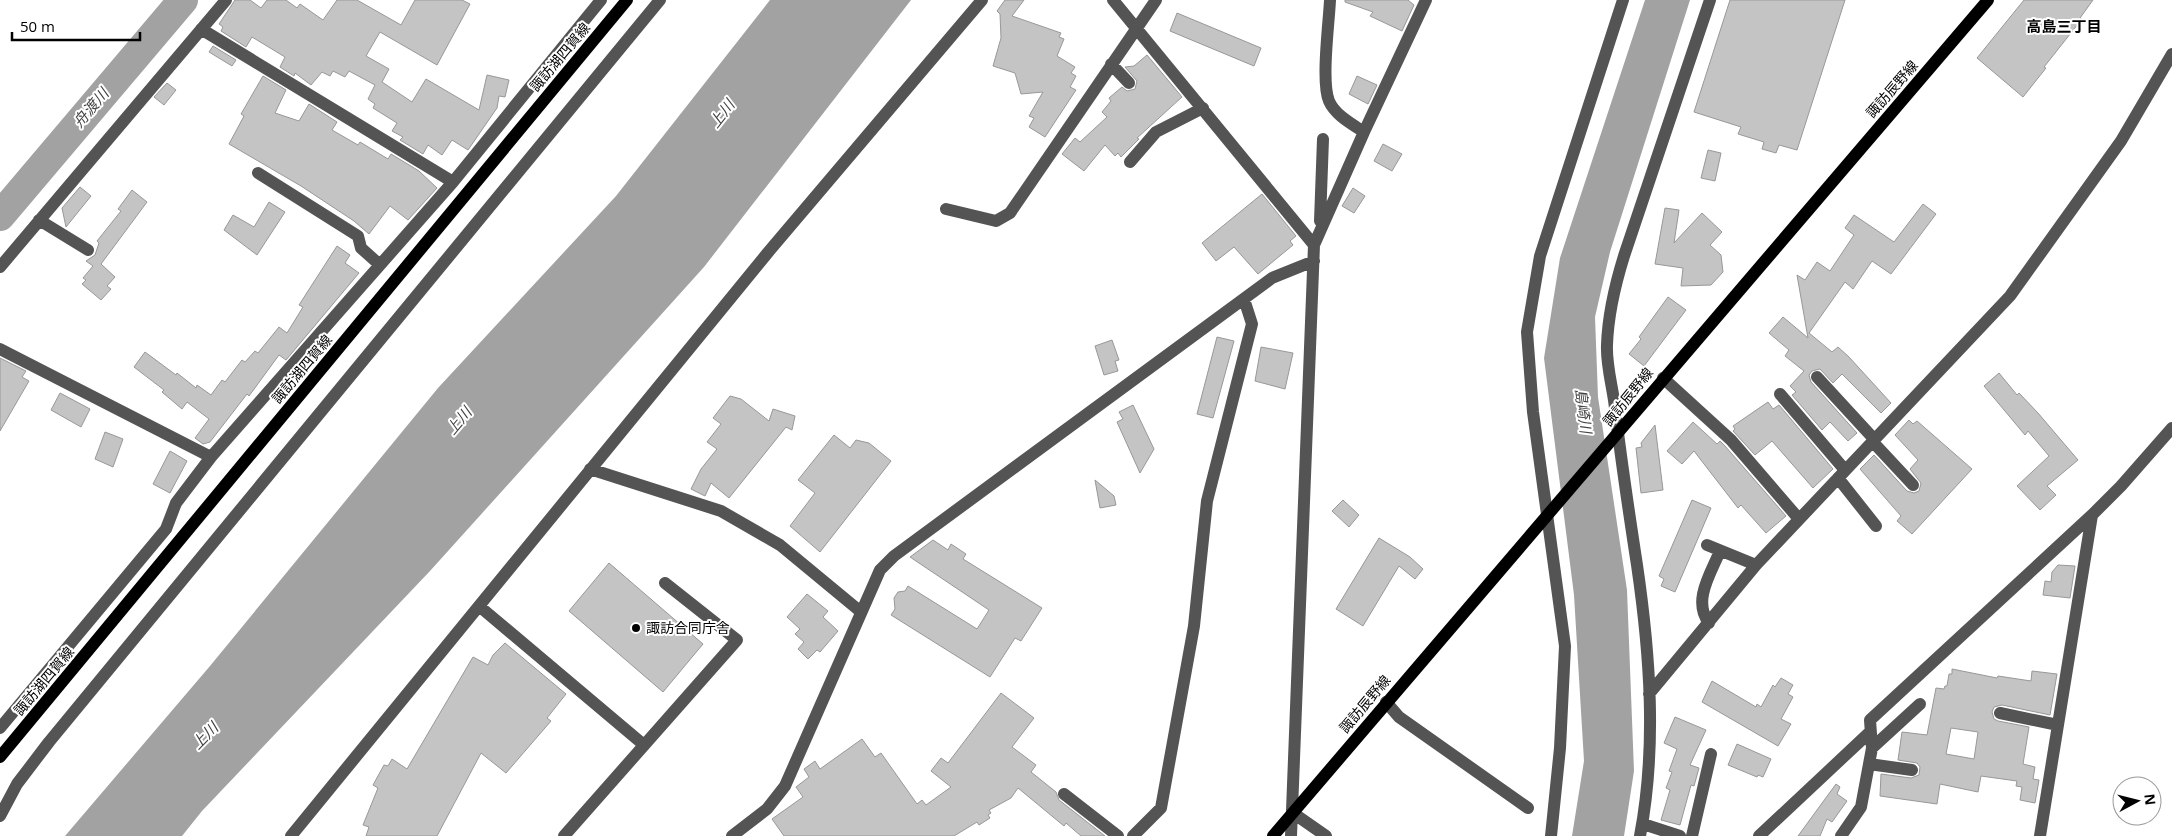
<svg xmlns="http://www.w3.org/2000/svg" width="2172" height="836" viewBox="0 0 2172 836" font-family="'Open Sans','Noto Sans JP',sans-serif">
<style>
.water{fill:#a2a2a2}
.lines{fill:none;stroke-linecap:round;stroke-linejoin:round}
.river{stroke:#a2a2a2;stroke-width:30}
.building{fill:#c4c4c4;stroke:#989898;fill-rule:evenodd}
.minor{stroke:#545454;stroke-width:12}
.major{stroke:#000;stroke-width:12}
.poi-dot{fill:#000;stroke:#fff;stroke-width:2}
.labels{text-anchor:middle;stroke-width:4;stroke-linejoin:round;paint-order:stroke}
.street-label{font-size:14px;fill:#000;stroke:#fff}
.poi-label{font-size:14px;fill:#000;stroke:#fff;text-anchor:start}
.neighbourhood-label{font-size:15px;font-weight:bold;fill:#000;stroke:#fff}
.water-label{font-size:15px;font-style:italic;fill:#434343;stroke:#fff}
</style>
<rect width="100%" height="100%" fill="#fff"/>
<path class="water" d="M770,0h141l-207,267 -274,304 -228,240 -20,25h-117l145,-170 228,-278 178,-192z
M1645,0h45l-80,252 -15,65 3,80 29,193 7,181 -10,65h-52l12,-75 -10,-166 -30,-237 16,-100z"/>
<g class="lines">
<path class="river" d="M0,216l183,-216"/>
</g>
<path class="building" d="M235,0h15l11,8 6,-8h19l11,8 3,-4 23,16 14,-20h20l44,25 14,-25h47l8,4 -33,61 -57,-33 -14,24 23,13 -7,13 30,20 14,-23 53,31 8,-35 22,5 -4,17 -6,-1 -2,12 -29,42 -16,-10 -10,15 -14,-10 -5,9 -23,-14 3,-3 -11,-6 5,-8 -24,-15 2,-4 -7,-5 7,-14 -26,-14 -4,6 -12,-6 -3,5 -8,-4 -11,13 -16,-12 -1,3 -14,-9 5,-10 -33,-20 -6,10 -25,-16 2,-4 -4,-3z
M1005,0h19l-12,16 49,17 -2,4 5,2 -7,17 18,11 -4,6 5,3 -6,11 6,3 -31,47 -16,-10 5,-9 -5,-2 14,-24 -22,2 -6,-21 -22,-7 8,-28 -1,-24 -3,-3z
M1345,0h63l6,5 -12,26 -32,-15 3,-4 -28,-10z
M1730,0h115l-48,150 -18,-5 -3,8 -14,-4 2,-7 -26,-8 3,-7 -47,-15z
M2024,0h69l-13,18 2,1 -38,48 2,1 -23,29 -46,-39z
M1177,13l84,35 -7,18 -84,-35z
M213,46l23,14 -4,6 -23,-14z
M1147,55l35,42 -45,41 2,1 -18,18 -3,-4 -3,3 -10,-11 -21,26 -22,-17 13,-16 5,4 27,-25 -5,-5 9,-11 -2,-3 13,-11 5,4 8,-2 2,-8 -12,-14 9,-1z
M263,76l23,14 -11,23 24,8 10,-17 28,18 -5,8 26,15 2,-3 28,17 3,-5 28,17 18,17 -29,32 -18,-14 -21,28 -15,-13 -53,-35 -72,-42 15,-28 -3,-2z
M1357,76l20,9 -9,19 -19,-10z
M167,83l9,7 -12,15 -10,-8z
M1383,144l19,10 -10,17 -18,-10z
M1708,150l13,3 -6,28 -14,-3z
M80,187l11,9 -25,31 -4,-19z
M1353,188l12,8 -11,17 -12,-7z
M132,190l15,12 -46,62 14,13 -8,9 4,3 -10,11 -19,-16 4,-4 -3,-2 10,-12 -7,-5 9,-6 4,-12 -2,-2 24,-30 -3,-2z
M1262,194l34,42 -6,5 3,4 -35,29 -24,-27 -18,14 -14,-18z
M269,202l16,10 -28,43 -33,-25 9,-15 21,12z
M1923,204l13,10 -45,60 -19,-13 -19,28 -8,-7 -36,51 23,19 6,-5 11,10 42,46 -10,10 -39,-39 -9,9 -13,-14 -8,2 -3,4 2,7 46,51 -9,8 -18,-19 -8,8 -30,-35 4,-3 -6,-6 14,-15 -19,-15 4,-6 -20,-17 14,-16 25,21 -11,-63 8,5 12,-18 13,9 24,-36 -9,-7 9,-13 40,27z
M1665,208l14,2 -5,33 28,-30 20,19 -12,13 11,10 2,17 -12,13 -30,1 2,-18 -28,-4z
M337,246l13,9 -5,8 14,10 -73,87 -7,-5 -30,41 -2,-2 -37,48 -7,2 -8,-6 14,-19 -22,-17 -5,7 -20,-17 2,-2 -30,-23 11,-15 31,23 1,-2 19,15 1,-3 14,10 11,-15 3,2 17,-22 3,2 10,-11 3,2 21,-26 8,6 16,-26 -4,-2z
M1668,297l18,13 -42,56 -15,-12 12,-15 -2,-2z
M1217,337l17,4 -21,77 -16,-4z
M1112,340l7,20 -4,1 3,10 -14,4 -9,-29z
M1261,347l32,6 -8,36 -30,-8z
M0,358l26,13 -4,6 7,4 -29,50z
M1999,373l18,22 2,-2 19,20 40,47 -31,26 9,9 -16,15 -23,-24 32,-30 -21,-25 -3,4 -41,-49z
M60,393l30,16 -9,18 -30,-17z
M730,396l11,3 28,22 4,-12 22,7 -3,14 -6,-3 -57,71 -18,-15 -6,13 -14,-7 10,-20 16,-20 -10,-7 14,-18 -8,-6z
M1768,402l5,7 6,-4 54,64 -20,19 -41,-47 -17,14 -22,-24 2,-2 -2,-3z
M1133,405l21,44 -14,24 -23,-51 6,-3 -4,-7z
M1909,420l4,4 4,-3 55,48 -60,65 -15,-13 4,-5 -41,-47 14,-14 33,36 7,2 5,-2 2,-8 -11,-14 8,-9 -23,-25z
M1693,422l24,22 3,-3 5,5 61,70 -20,17 -25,-28 -3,3 -44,-57 -12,13 -15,-13z
M1655,425l8,65 -22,3 -5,-45 6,-1 -1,-4z
M105,432l18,7 -10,28 -18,-8z
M834,435l16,13 6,-8 13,3 22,18 -71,91 -30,-26 25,-33 -17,-13z
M170,451l17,10 -17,32 -17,-9z
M1095,480l19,16 2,9 -16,3z
M1343,500l16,15 -10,12 -17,-16z
M1692,500l19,8 -36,84 -14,-6 3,-7 -5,-3z
M1379,538l31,19 13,12 -8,10 -16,-13 -36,60 -27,-17z
M933,540l15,10 3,-6 15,10 -3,5 79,49 -21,33 -6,-3 -25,39 -99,-62 4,-6 -1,-11 4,-6 7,-1 3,-5 69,43 12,-19 -79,-53z
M609,563l94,81 -40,48 -94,-81z
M2058,565l17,1 -5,32 -27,-3 2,-14 6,1 1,-10z
M807,594l21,17 -5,6 15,14 -18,21 -3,-2 -9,9 -10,-10 6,-7 -9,-8 5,-5 -13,-12z
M505,643l61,51 -19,24 4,3 -45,52 -25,-20 -44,83h-71l3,-9 -6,-2 15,-37 -5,-3 11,-20 4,1 4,-7 15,10 66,-112 15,8 5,-10z
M1952,669l45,9 1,-2 33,5 1,-10 25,3 -7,41 -48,-10 -8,2 -2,5 2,7 4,2 31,6 -6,37 12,3 -2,12 6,1 -4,23 -15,-3 2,-13 -6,-1 1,-5 -36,-5 -3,16 -38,-8 -3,20 -57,-8 1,-22 30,4 8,-3 1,-8 -3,-4 -19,-3 4,-28 25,3 9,-47 8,1 1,-3h2l2,-12h3zM1951,728l27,4 -4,27 -28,-5z
M1781,678l12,7 -5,9 5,3 -12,22 10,5 -13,22 -76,-44 10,-21 44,26 1,-3 4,3 12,-22 2,2z
M1001,693l33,25 -22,29 24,18 -5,7 25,20 3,8 46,36h-24l-15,-13 -2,3 -46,-38 -7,10 -22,12 2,3 -3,2 2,3 -11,7 -2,-3 -23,14h-170l-12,-17 31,-22 -7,-10 13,-10 -5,-8 11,-8 5,8 42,-30 13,18 6,-4 36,51 5,-4 4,5 25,-18 -20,-16 10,-13 7,5z
M1675,717l31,13 -16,35 9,3 -5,18 -3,-1 -11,40 -19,-5 9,-30 -4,-2 6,-16 -3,-1 8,-22 -13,-6z
M1737,744l34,15 -8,18 -5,-2 -1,2 -29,-12z
M1836,784l4,3 -3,7 10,7 -15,21 -5,-3 -7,17h-22z"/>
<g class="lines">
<path class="minor" d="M1113,0l201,245
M1330,0c-1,23 -9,82 -1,101 6,14 23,23 35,31
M201,29l252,153
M1111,64l18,19
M1130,162l26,-30 47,-24
M258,173l100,63 3,12 19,17
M946,209l50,12 14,-8 146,-213
M39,220l49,30
M1320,221l3,-82
M0,267l226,-267
M0,349l211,108
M1817,377l57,62
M1663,378l68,62 68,79
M1780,394l65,76
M1872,441l41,44
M590,469l131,42 59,34 81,67
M1838,478l38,48
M2092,515l29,-29 51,-58
M1707,545l49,20
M479,606l165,139
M1709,623c-17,-22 2,-50 11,-72
M1649,694l107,-129 254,-269 111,-155 51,-87
M1386,702l13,15 129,91
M2000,713l58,12
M0,728l166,-199 10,-26 35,-46 242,-275 148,-182
M1872,748l48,-44
M1869,764l43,6
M1064,794l54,42
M1293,813l33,23
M0,816l17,-32 32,-42 611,-742
M1643,824l37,12
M291,836l479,-586 212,-250
M564,836l173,-196 -72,-57
M732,836l35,-27 18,-23 95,-216 14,-14 378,-278 42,-17
M1133,836l28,-28 33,-182 13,-125 45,-177 -8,-25
M1291,836l23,-591 50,-113 62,-132
M1551,836l9,-88 5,-102 -32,-234 -6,-80 13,-76 83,-256
M1640,836c17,-89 10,-182 -3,-271 -8,-52 -16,-104 -22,-157 -2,-20 -9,-42 -8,-63 1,-31 8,-60 17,-89l86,-256
M1692,836l19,-82
M1759,836l111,-104
M1841,836l20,-29 11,-59 -2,-28 222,-205 -52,321"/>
<path class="major" d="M0,757l627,-757
M1273,836l715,-836"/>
</g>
<circle class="poi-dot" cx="636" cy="628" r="5"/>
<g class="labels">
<g class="street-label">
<text transform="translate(560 57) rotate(-50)" y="5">諏訪湖四賀線</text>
<text transform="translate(1892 89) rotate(-49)" y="5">諏訪辰野線</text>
<text transform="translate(302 369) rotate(-50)" y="5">諏訪湖四賀線</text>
<text transform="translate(1628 397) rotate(-51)" y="5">諏訪辰野線</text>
<text transform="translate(44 681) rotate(-50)" y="5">諏訪湖四賀線</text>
<text transform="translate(1365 704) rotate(-50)" y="5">諏訪辰野線</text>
</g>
<g class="poi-label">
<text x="646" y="633">諏訪合同庁舎</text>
</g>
<g class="neighbourhood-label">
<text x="2064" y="32">高島三丁目</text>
</g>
<g class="water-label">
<text transform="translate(91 108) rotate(-50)" y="5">舟渡川</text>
<text transform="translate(722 114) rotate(-52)" y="5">上川</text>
<text transform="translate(1583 411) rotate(83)" y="5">島崎川</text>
<text transform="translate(459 421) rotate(-50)" y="5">上川</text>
<text transform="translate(205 736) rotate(-45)" y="5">上川</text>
</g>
</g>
<g transform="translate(2137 801) rotate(83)"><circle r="24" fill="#ffffff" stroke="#999999"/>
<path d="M0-4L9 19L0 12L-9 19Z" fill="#000000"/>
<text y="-8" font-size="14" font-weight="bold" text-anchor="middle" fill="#000000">N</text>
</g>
<path d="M12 32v8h128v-8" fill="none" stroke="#000000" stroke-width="2.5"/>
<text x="20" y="32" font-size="15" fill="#000000" stroke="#ffffff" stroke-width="4" paint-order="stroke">50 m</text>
</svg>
